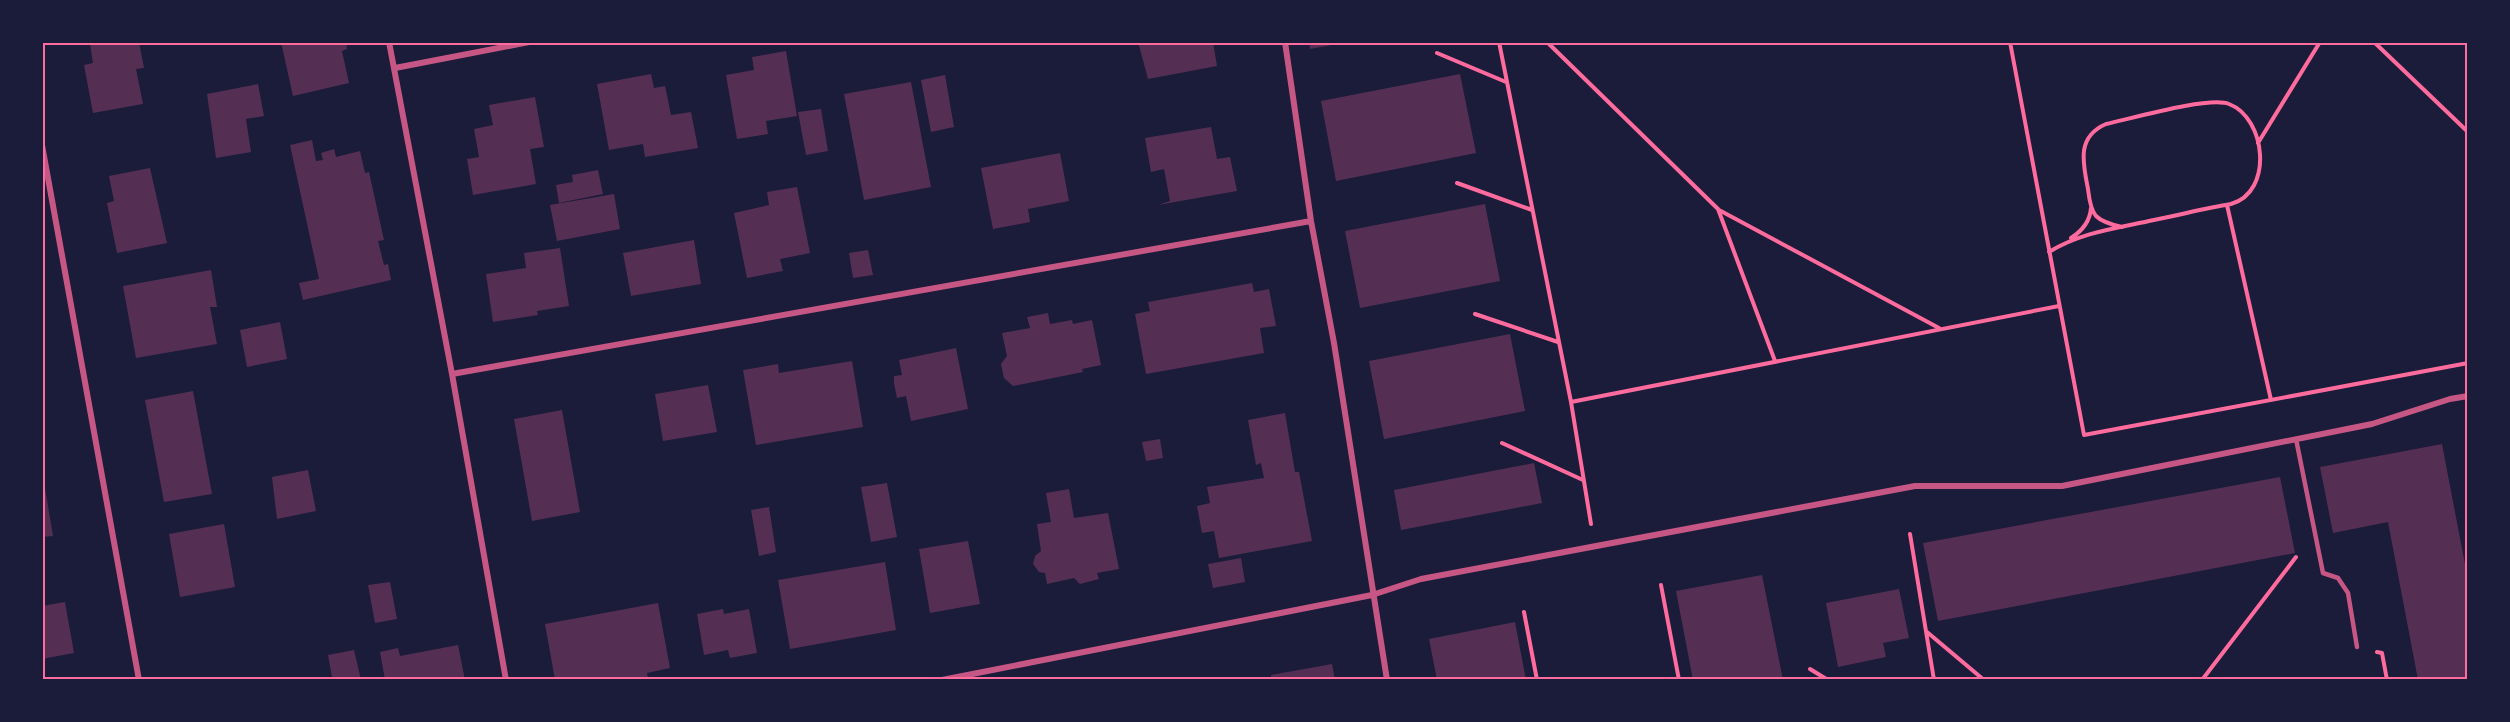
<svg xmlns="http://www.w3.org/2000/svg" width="2510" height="722" viewBox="0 0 2510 722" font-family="'Sofia Sans Condensed',sans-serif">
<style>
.building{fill:#542f53}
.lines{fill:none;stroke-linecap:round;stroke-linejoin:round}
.path{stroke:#ff6b9d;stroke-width:4}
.service{stroke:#c65784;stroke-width:4.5}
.minor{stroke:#c65784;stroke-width:6}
.neatline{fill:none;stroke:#ff6b9d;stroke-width:2}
</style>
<rect width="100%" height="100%" fill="#1b1b3a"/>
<path class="building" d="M102,42h37l5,26 -8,1 7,35 -50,9 -9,-48 9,-2 -3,-19z
M281,42h65l1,7 -5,2 7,32 -56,13z
M1138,42h75l4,24 -69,13z
M1309,42h33v1l-32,6z
M786,51l11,65 -31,5 2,13 -31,5 -11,-64 28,-5 -2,-13z
M651,74l3,14 11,-2 6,29 20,-3 7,36 -53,9 -2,-13 -34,6 -12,-66z
M1460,74l16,79 -140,28 -15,-80z
M945,75l9,52 -23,5 -10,-52z
M911,82l20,105 -67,13 -20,-106z
M258,84l6,32 -18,3 5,33 -35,6 -9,-64z
M535,97l9,50 -14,2 6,35 -63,11 -6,-36 12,-2 -5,-28 19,-4 -4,-20z
M821,109l7,42 -22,4 -8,-43z
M1211,127l6,32 13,-2 7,34 -79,14 12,-4 -6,-32 -13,3 -6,-34z
M312,140l4,21 7,-1 -2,-7 13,-4 2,8 24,-6 5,22 4,-1 15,68 -6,1 6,24 4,-1 3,16 -88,20 -4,-17 20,-4 -29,-134z
M1060,153l9,48 -41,8 2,13 -37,7 -12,-61z
M150,168l17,75 -50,10 -10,-50 7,-2 -5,-25z
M598,170l5,24 -44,9 -3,-18 17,-3 -1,-7z
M797,187l13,66 -30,6 3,12 -36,7 -13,-65 35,-8 -2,-13z
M614,194l6,35 -63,12 -7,-36z
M1485,204l15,77 -140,27 -15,-77z
M694,240l7,44 -70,12 -8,-43z
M560,248l9,58 -32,5 1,4 -45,7 -7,-48 40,-6 -2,-15z
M868,250l5,25 -20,3 -4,-25z
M211,270l6,37h-7l7,37 -81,14 -13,-72z
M1252,283l2,9 15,-3 7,37 -16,2 4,25 -118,21 -11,-60 15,-3 -2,-9z
M1048,313l2,11 22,-4 1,4 19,-4 9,45 -19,4 1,3 -70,14 -9,-8 -3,-14 6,-8 -5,-23 28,-5 -3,-11z
M280,322l7,37 -40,8 -7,-37z
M1510,334l15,77 -141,28 -15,-78z
M956,348l12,61 -57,12 -5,-25 -9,2 -3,-15v-7l8,-1 -3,-15z
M852,361l11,66 -107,18 -13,-75 35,-6 1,9z
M708,385l9,47 -54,9 -8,-47z
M193,391l19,103 -48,8 -19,-102z
M562,410l18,102 -48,9 -18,-102z
M1285,413l10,59h4l13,69 -93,17 -5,-27 -12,2 -5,-27 13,-3 -3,-16 57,-9 -3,-15 -5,2 -8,-45z
M1160,439l3,19 -17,3 -4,-19z
M2442,444l26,136v100h-50l-30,-158 -55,11 -13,-66z
M1534,463l8,40 -141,27 -7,-40z
M308,470l8,41 -39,8 -5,-42z
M43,476l10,60 -11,1v-60z
M2280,477l15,76 -357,68 -15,-78z
M887,483l10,54 -26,5 -10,-55z
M1069,489l5,29 34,-5 11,56 -22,4 2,6 -19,5 -6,-6 -27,6 -2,-11 -6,-1 -6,-8 2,-8 6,-5 -4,-27 14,-2 -5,-29z
M769,507l7,45 -17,4 -8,-46z
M224,524l11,63 -55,10 -11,-63z
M968,541l12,63 -50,9 -11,-64z
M1241,558l4,24 -32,6 -5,-24z
M885,562l11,68 -106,19 -12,-69z
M1762,575l21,105h-90l-17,-89z
M390,582l7,37 -22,4 -7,-38z
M1899,589l10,49 -26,5 3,14 -48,10 -12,-64z
M65,602l9,51 -32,6v-53z
M658,603l12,65 -23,5 1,5 -11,2h-82l-10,-56z
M723,609l1,5 25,-5 8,44 -27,5 -2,-8 -24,5 -7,-41z
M1515,622l11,58h-89l-8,-41z
M458,645l7,35h-80l-5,-28 18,-4 2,8z
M354,650l7,30h-41l12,-3 -4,-22z
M1332,664l3,16h-63l-1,-5z"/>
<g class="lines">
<path class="path" d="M1499,42l72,360 20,122
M1547,42l171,167 57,152
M2010,42l74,393 384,-72
M2374,42l94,90
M1437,53l69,29
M2258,143l62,-101
M1457,183l75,27
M2227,205l44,195
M1719,210l220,118
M2071,238c11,-7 19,-17 20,-30
M2049,252c32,-20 69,-24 105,-32 26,-5 51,-12 77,-16 43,-12 35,-86 -2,-100 -20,-8 -99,15 -123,20 -30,13 -23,39 -18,65 1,8 2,20 8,27 6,6 17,9 26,11
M1475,314l83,28
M1571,402l488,-96
M1502,443l81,37
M1910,534l24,146
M1661,585l18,95
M1524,612l13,68
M1927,632l57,48
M2377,652l5,1 5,27
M1810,669l18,11
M2202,680l94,-123"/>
<path class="service" d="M2296,439l27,134 15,5 10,15 9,54"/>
<path class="minor" d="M389,42l63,332 54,306
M1285,42l26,179 23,122 53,337
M395,68l134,-26
M42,145l97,535
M452,374l859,-153
M942,680l430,-85 49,-16 494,-93h147l310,-62 78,-25 18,-3"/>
</g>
<rect width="2510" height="722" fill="none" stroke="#1b1b3a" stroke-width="87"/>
<rect x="44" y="44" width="2422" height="634" class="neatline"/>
</svg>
